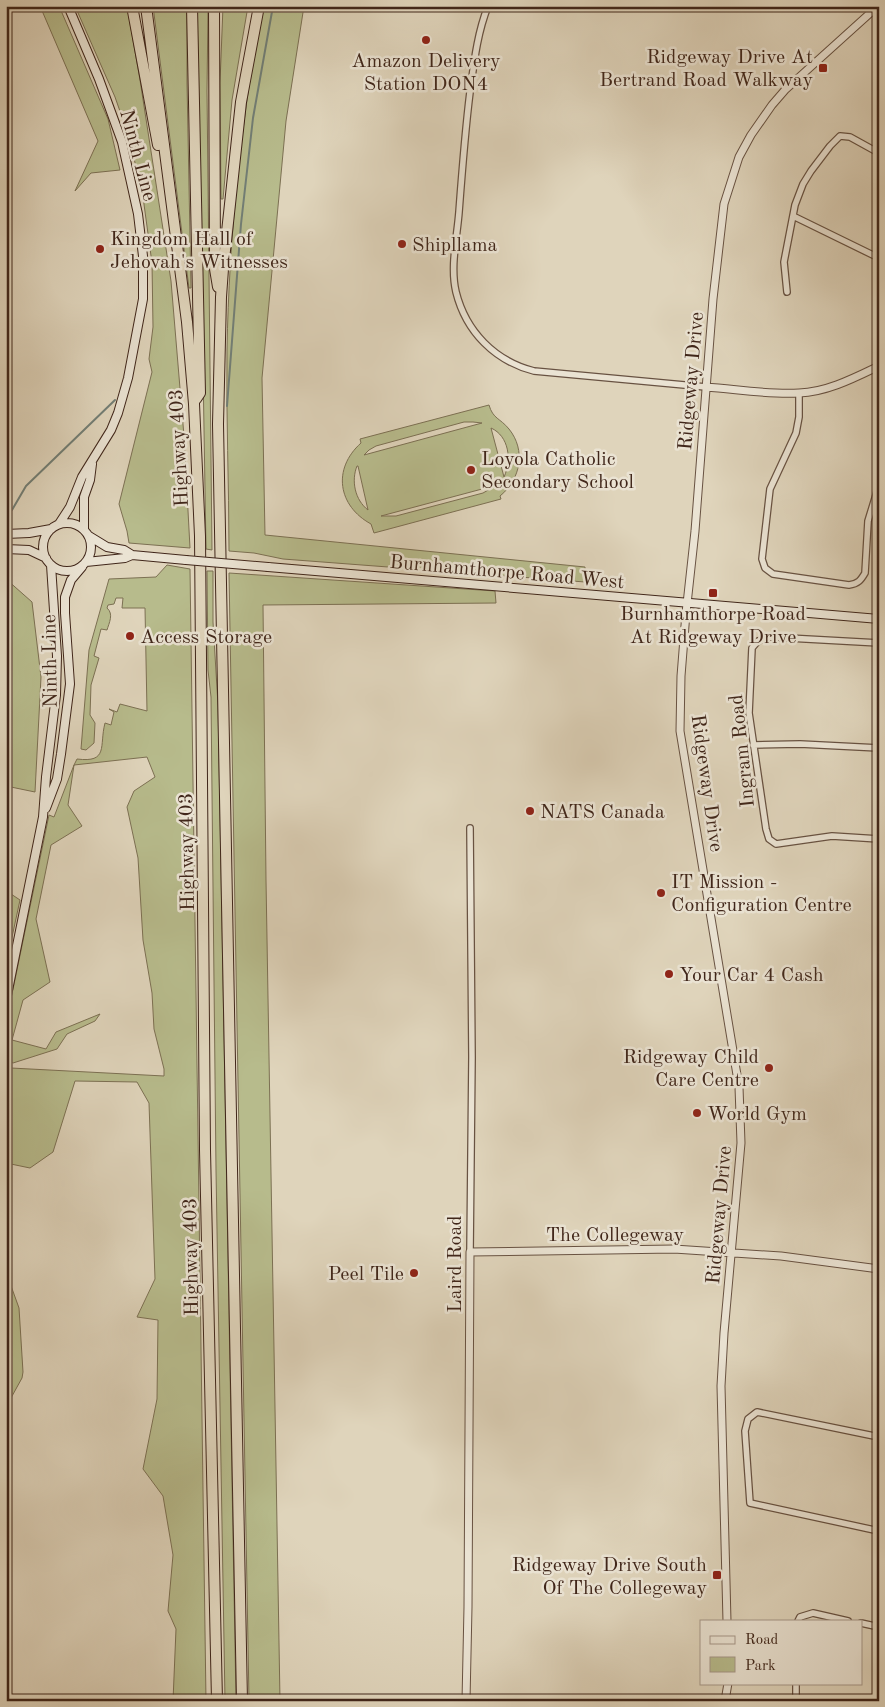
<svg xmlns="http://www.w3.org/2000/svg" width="885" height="1707" viewBox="0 0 885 1707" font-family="'Old Standard TT',serif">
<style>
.green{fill:#b7bb8c;stroke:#7c7053;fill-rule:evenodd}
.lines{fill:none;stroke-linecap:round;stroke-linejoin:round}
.stream{stroke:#727e75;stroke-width:2}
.minor-casing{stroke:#685242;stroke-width:8}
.tertiary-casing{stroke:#685242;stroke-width:9}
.secondary-casing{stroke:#40261a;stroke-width:10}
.motorway-casing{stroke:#40261a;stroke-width:12}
.minor{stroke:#eae3d3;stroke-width:5.5}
.tertiary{stroke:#eae3d3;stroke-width:7}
.secondary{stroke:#eae3d3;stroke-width:8}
.motorway{stroke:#dfd4bb;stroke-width:10}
.secondary-bridge-casing{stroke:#40261a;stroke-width:10;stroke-linecap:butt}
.secondary-bridge{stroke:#eae3d3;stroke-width:8}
.poi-dot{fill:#8f2418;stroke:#eae3d3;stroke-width:2}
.labels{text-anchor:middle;stroke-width:5;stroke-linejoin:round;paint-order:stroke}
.poi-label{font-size:20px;fill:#40261a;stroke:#eae3d3;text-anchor:start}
.street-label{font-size:20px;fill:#40261a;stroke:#eae3d3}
</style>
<rect width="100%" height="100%" fill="#dfd4bb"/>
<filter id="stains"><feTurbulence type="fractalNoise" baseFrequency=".004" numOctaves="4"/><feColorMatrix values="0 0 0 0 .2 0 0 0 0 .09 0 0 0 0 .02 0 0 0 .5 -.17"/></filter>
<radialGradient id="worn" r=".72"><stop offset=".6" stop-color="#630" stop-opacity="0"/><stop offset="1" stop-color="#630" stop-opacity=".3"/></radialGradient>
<path class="green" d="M40,6h19l49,113 12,51 -29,3 -16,18 23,-50z
M75,6h52l13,74 31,201 13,155 6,112 -61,-5 -2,-12 -8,-27 33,-132 -3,-13 4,-32 -1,-64 -9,-66 -14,-60 -14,-40z
M153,6h34v77l4,205h-2z
M197,6h11l-1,85 5,459 -6,-1z
M223,6h25l-16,94 -9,99h-2l-1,-116z
M263,6h41l-18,115 -24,257 3,157 320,32v15l-302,-23 -29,-6 -25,-2c0,-67 -3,-134 -2,-201 2,-113 14,-233 36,-344z
M489,405c4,14 11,13 20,24 17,21 12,50 -9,67l1,3 -127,34 -3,-9c-33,-18 -39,-55 -10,-81l-1,-4zM464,422h9l9,1 -118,32 5,-5 7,-4zM491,428c18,8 21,32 13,49zM357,466h1l10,44c-13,-10 -17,-29 -11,-44zM497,485l-14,8 -87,23h-15z
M167,565l23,4 16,1132h-33l3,-72 -8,-18 5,-56 -10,-59 -20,-27 14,-70 1,-79 -21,-3 18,-38 -6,-176 -12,-21 -62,-1 -22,71 -23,16 -24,-5v-90l5,-5 153,8v-7l-10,-40 -2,-36 -9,-53 -5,-82 -11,-51 7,-16 21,-14 -8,-20 -73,8 -6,40 14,21 -31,19 -15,74 14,63 -27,18 -11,40 34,9 10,-17 44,-18 -5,7 -28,13 -10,15 -44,14 -7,-3v-37l43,-208 5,2 20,-52 3,-6c32,4 22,-13 28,-36l6,2 3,-13 -5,-3 8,3 3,-8 27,7 -2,-103h-23l1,-10h-7l-2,6 -6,1 -1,3c7,6 2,15 0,22l-6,-1 -7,27 5,2 -8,27 -1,30 5,8 -1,20 -8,7 -5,-1 8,-99 20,-71 47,-2z
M207,571h6v51l5,83 18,996h-11l-9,-531 -5,-473 -3,-27z
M229,573l266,18 1,12 -233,2 3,275 14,821h-31z
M6,579l26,23 9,75 -6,115 -29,-6z
M11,894l9,6 -14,65v-55l3,-1z
M6,1272l13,36 4,64 -1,6 -16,29z"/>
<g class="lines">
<path class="stream" d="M227,406l14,-182 12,-106 20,-112
M6,509l6,1 14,-24 89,-86"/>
<defs>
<path id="minor" d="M488,6c-11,28 -14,57 -18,86 -5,40 -8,80 -11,120 -2,26 -9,55 -3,80 10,40 39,69 78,79l172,16
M793,216l86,42
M787,292l-3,-30 11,-57 8,-21 8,-13 19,-25 10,-10 10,1 29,16
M799,393v24l-3,16 -26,56 -8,70 3,9 8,6 76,11c9,-1 12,-5 16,-12l3,-52 11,-36
M879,643l-109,-6 -12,4 -6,7 -3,65 17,116 3,10 7,5 56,-8 47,3
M753,745l47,-1 79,4
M470,828l2,229 -2,195
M879,1437l-122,-25 -9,7 -3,12 5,72 129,28
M798,1621l2,-4 13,-4 35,8
M861,1623l18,4
M796,1683v14l3,4"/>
<path id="tertiary" d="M706,387c30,2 62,8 93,6 28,-1 55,-15 80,-27
M727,1621l-6,-235 3,-53 17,-190 -2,-56 -59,-356 1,-55 5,-63 9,-82 18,-232 11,-95 15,-47 12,-22 21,-30 13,-15 93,-84
M466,1701l2,-94 2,-355 204,-3 107,7 98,13
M725,1701l3,-18"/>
<path id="secondary" d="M43 547a24 24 0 1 1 48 0a24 24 0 1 1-48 0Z
M59,524l11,-17 12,-30 29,-47 7,-17 10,-35 15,-79v-43l-5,-42 -16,-72 -23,-63 -31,-73
M84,530v-33l6,-17 2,-16
M6,534l23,-1 22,-4
M89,536l18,11 17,3 8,5
M6,549l23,1 17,8
M86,562l39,-4 7,-3 54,5
M268,567l611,52
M46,808l11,-29 4,-25 9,-70 -5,-71v-16l6,-17 11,-13
M6,1000l37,-183 3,-40 10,-82 1,-39 -6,-91"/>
<path id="motorway" d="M132,6l26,139
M146,6l41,316 7,82 6,132 5,614 12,551
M192,6l8,387 -4,6
M214,6l1,263 3,18
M242,1701l-24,-1277 3,-127 2,-28 18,-167 18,-96"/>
</defs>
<use href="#minor" class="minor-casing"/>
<use href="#tertiary" class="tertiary-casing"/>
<use href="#secondary" class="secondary-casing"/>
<use href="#motorway" class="motorway-casing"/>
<use href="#minor" class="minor"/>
<use href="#tertiary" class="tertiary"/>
<use href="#secondary" class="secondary"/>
<use href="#motorway" class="motorway"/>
<defs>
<path id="secondary-bridge" d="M186,560l82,7"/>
</defs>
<use href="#secondary-bridge" class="secondary-bridge-casing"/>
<use href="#secondary-bridge" class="secondary-bridge"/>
</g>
<g class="poi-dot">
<circle cx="426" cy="40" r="5"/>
<rect x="818" y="63" width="10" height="10" rx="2.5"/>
<circle cx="402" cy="244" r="5"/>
<circle cx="100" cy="249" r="5"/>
<circle cx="471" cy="470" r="5"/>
<rect x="708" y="588" width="10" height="10" rx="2.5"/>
<circle cx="130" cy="636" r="5"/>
<circle cx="530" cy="811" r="5"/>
<circle cx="661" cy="893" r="5"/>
<circle cx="669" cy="974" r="5"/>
<circle cx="769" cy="1068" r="5"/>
<circle cx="697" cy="1113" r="5"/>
<circle cx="414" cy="1273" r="5"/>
<rect x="712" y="1570" width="10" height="10" rx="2.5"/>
</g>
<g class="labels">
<g class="poi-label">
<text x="813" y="63" text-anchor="end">Ridgeway Drive At<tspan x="813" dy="23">Bertrand Road Walkway</tspan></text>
<text x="426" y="67" text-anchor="middle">Amazon Delivery<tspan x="426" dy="23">Station DON4</tspan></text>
<text x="110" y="245">Kingdom Hall of<tspan x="110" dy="23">Jehovah's Witnesses</tspan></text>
<text x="412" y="251">Shipllama</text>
<text x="481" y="465">Loyola Catholic<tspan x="481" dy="23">Secondary School</tspan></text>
<text x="713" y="620" text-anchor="middle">Burnhamthorpe Road<tspan x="713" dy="23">At Ridgeway Drive</tspan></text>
<text x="140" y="643">Access Storage</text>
<text x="540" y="818">NATS Canada</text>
<text x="671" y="888">IT Mission -<tspan x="671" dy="23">Configuration Centre</tspan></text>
<text x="679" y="981">Your Car 4 Cash</text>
<text x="759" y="1063" text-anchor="end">Ridgeway Child<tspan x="759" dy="23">Care Centre</tspan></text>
<text x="707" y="1120">World Gym</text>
<text x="404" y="1280" text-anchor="end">Peel Tile</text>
<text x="707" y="1571" text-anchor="end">Ridgeway Drive South<tspan x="707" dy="23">Of The Collegeway</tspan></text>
</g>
<g class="street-label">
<text transform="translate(139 155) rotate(75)" y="7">Ninth Line</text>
<text transform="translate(690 381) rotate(-85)" y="7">Ridgeway Drive</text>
<text transform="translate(178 448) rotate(-93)" y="7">Highway 403</text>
<text transform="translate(507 571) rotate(5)" y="7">Burnhamthorpe Road West</text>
<text transform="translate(49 661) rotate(-91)" y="7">Ninth Line</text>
<text transform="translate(741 751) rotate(-96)" y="7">Ingram Road</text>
<text transform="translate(708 783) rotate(82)" y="7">Ridgeway Drive</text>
<text transform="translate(186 852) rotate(-91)" y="7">Highway 403</text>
<text transform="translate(718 1215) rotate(-85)" y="7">Ridgeway Drive</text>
<text x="615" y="1241">The Collegeway</text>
<text transform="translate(190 1257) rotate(-91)" y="7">Highway 403</text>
<text transform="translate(454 1264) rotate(-90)" y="7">Laird Road</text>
</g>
</g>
<rect width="885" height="1707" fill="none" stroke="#dfd4bb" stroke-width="25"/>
<rect x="8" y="8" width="870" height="1692" fill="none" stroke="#40261a" stroke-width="2.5"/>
<rect x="12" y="12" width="860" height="1682" fill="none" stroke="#40261a"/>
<rect x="700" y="1620" width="162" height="65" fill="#eae3d3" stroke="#a69789"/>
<rect x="710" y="1636" width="25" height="8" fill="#eae3d3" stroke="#a69789"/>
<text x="745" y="1644" font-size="15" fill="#40261a">Road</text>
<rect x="710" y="1657" width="25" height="15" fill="#b7bb8c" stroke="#a69789"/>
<text x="745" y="1670" font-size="15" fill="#40261a">Park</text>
<rect width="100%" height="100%" filter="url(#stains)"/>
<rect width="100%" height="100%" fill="url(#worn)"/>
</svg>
